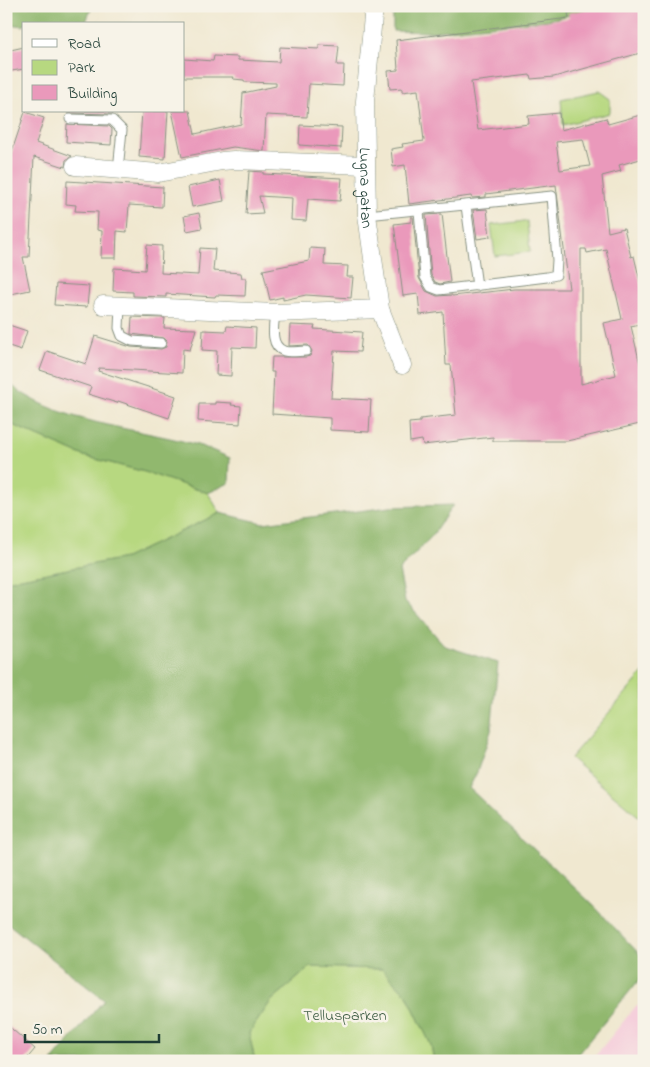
<svg xmlns="http://www.w3.org/2000/svg" width="650" height="1067" viewBox="0 0 650 1067" font-family="'Indie Flower',sans-serif">
<style>
.built{fill:#f5cfdb}
.green{fill:#b7d880;stroke:#6b8a5a}
.forest{fill:#91b86e;stroke:#587a51}
.building{fill:#ea99bb;fill-rule:evenodd}
.lines{fill:none;stroke-linecap:round;stroke-linejoin:round}
.lane-casing{stroke:#889282;stroke-width:11}
.street-casing{stroke:#889282;stroke-width:19}
.lane{stroke:#fff;stroke-width:9}
.street{stroke:#fff;stroke-width:18}
.labels{text-anchor:middle;stroke-width:5;stroke-linejoin:round;paint-order:stroke}
.street-label{font-size:16px;fill:#1f3d34;stroke:#f7f3e8}
.park-label{font-size:16px;fill:#3d5c43;stroke:#f7f3e8}
</style>
<rect width="100%" height="100%" fill="#f7f3e8"/>
<filter id="ink" filterUnits="userSpaceOnUse"><feTurbulence type="fractalNoise" baseFrequency=".02" numOctaves="2"/><feDisplacementMap in="SourceGraphic" scale="10" xChannelSelector="R" yChannelSelector="G"/><feConvolveMatrix kernelMatrix="1 2 1 2 8 2 1 2 1" color-interpolation-filters="sRGB"/></filter>
<filter id="wash" filterUnits="userSpaceOnUse"><feTurbulence type="fractalNoise" baseFrequency=".0096" numOctaves="4" result="noise"/><feDisplacementMap in="SourceGraphic" scale="20" xChannelSelector="R" yChannelSelector="G"/><feGaussianBlur stdDeviation="1.12" result="paint"/><feColorMatrix in="noise" values="0 0 0 0 0 0 0 0 0 0 0 0 0 0 0 0 0 1.4 0 .05"/><feComposite in="paint" operator="in"/></filter>
<g filter="url(#wash)">
<rect width="100%" height="100%" fill="#f0e8d0"/>
<path class="built" d="M644,1004v57h-53l45,-55z"/>
<path class="green" d="M599,91l11,8v14l-47,12 -2,-26z
M527,221l3,31 -35,4 -4,-31z
M6,422l78,34 61,16 63,21 12,20 -95,45 -119,23z
M644,672v149l-74,-63z
M310,967l72,2 25,26 24,50 3,16h-179l-6,-28 22,-32z"/>
<path class="forest" d="M6,6h84l2,1 -7,17h-61v2l-8,-1 -10,4z
M397,6h214l-63,14 -118,12 -37,-1v-15z
M6,381c50,43 127,46 188,63 12,3 24,9 36,14l-1,25 -21,10 -63,-21 -61,-16 -76,-33 -2,-1z
M453,505l-21,31 -33,34 6,31 40,45 53,17 -7,68 -14,41 -8,16 125,118 50,53v15l-72,87h-138l-3,-16 -24,-50 -25,-26 -72,-2 -39,34 -22,32 6,28h-203l52,-61 -98,-78v-341l119,-23 95,-45 43,10 127,-16z"/>
<g id="blocks">
<path class="building" d="M600,6h44v46l-90,25 -23,2 -1,-4 -59,7 7,48 51,-6 -1,-8 31,-3 2,17 45,-12 2,6 36,-10v44l-25,7 2,6 -19,5 6,56 16,-4 7,29 3,-1 10,42v25l-13,3 13,55v42l-77,18h-74v-4l-70,8 -1,-5 -12,2 -1,-19 11,-1v-3l36,-4 -5,-50h-5l-3,-53 -23,3 -2,-21 -15,2 -9,-72 17,-2v-5h2l6,61 7,13 11,5 15,-1v1l62,-7h55l-13,-104 -70,9v3l-14,1 -1,-2 -62,8 -4,-39 -12,2 -2,-18 12,-2 -1,-3 22,-3 -6,-51 -16,2v-4l-12,1 -2,-18 10,-1 -2,-30 173,-22 -1,-5zM583,139l7,27 -30,4 -4,-28zM581,249h5l1,4 19,-4 16,70 -18,4 12,52 -35,9z
M319,45l20,1 -2,19h7l-1,21 -34,-2 -2,33 -41,-2 -2,36 -31,-4 -51,10 -10,-46h18l5,23 46,-10 2,-31 33,-7v-3l-32,-1v-2l-11,-1 1,-2h-50v-18l29,2 1,-5 24,1v3l41,2 1,-15 39,2z
M24,47v22l-18,3v-21z
M68,111h45v3l-45,-1z
M142,111h26l-3,48 -26,-2z
M25,112l19,6 -8,25 36,13 -6,4 -1,7 -31,-10 -5,100h-6l7,33 -24,5v-52l6,-92z
M67,124l42,2 3,3 -1,16 -45,-3z
M300,125l42,2 -1,21 -42,-3z
M249,171l14,1v2l79,4 -2,23 -32,-2 -2,22 -15,-1 1,-22 -33,-2 4,17 -17,1z
M220,180l4,21 -32,6 -4,-20z
M67,181l96,6 -1,20 -33,-2 -2,27 -10,-1 -1,27h-15l1,-27 -5,-1 1,-18 -23,-1 1,-6 -10,-1z
M487,209l3,28 -13,2 -4,-29z
M199,213l3,15 -15,3 -3,-15z
M442,214l8,68 -10,2 -5,-2 -4,-7 -5,-60z
M147,245l15,1 -1,27 37,2 2,-27 15,1 -2,22 28,2 1,5h4l-1,18 -29,-1 -1,2 -49,-3v3l-33,-1v-4l-20,-1 1,-23 31,2z
M310,248l15,1 -1,16 24,1 -1,11h6l-2,21 -45,-3 -23,5v-3l-13,3 -7,-30 46,-9z
M56,284l33,2 -2,21 -33,-2z
M132,317l33,1 -1,10 32,1 -6,21 -7,-1 -1,24 -83,-5 -1,3 78,25 -7,22 -51,-17 -1,2 -29,-9 3,-7 -51,-17 7,-19 39,13 9,-28 36,11 30,2 5,-2 1,-6 -3,-3 -33,-4z
M6,324l21,7 -6,19 -15,-5z
M290,325l25,1 -1,3 48,3 -2,20 -26,-1 -3,47 40,2 -2,32 -39,-2v-12l-58,-4 2,-42h-3l1,-15h34l4,-1 2,-5 -4,-6 -19,1z
M227,326l29,2 -1,20 -23,-1 -1,29 -15,-1 1,-24 -15,-1 1,-20 23,1z
M215,402l17,1 -1,2 10,1 -1,18 -42,-3 1,-17h16z
M6,1024l29,25 -10,12h-19z"/>
</g>
</g>
<g filter="url(#ink)">
<use href="#blocks" fill-opacity="0" stroke="#889282" stroke-width="1"/>
<g class="lines">
<defs>
<path id="lane" d="M70,119l42,1 10,10 -4,40
M466,206l11,80
M367,215l185,-19 5,64 -1,15 -9,2 -108,13 -8,-3 -6,-10 -6,-66
M120,306l-1,22 3,8 10,5 29,2
M275,313c-1,11 -6,33 9,38 6,2 15,0 22,0"/>
<g id="street">
<path id="s1" d="M374,6l-9,95 2,114 13,94 22,56"/>
<path d="M75,166l83,7 64,-12 12,-1 131,5"/>
<path d="M103,305l172,8 105,-4"/>
</g>
</defs>
<use href="#lane" class="lane-casing"/>
<use href="#street" class="street-casing"/>
<use href="#lane" class="lane"/>
<use href="#street" class="street"/>
</g>
</g>
<g class="labels">
<g class="street-label">
<text dy="6" stroke="none"><textPath href="#s1" startOffset="182">Lugna gatan</textPath></text>
</g>
<g class="park-label">
<text x="345" y="1020">Tellusparken</text>
</g>
</g>
<rect width="650" height="1067" fill="none" stroke="#f7f3e8" stroke-width="25"/>
<rect x="22" y="22" width="162" height="90" fill="#f7f3e8" stroke="#a1aaa0"/>
<rect x="32" y="39" width="25" height="8" fill="#ffffff" stroke="#a1aaa0"/>
<text x="68" y="48" font-size="15" fill="#1f3d34">Road</text>
<rect x="32" y="60" width="25" height="15" fill="#b7d880" stroke="#a1aaa0"/>
<text x="68" y="72" font-size="15" fill="#1f3d34">Park</text>
<rect x="32" y="85" width="25" height="15" fill="#ea99bb" stroke="#a1aaa0"/>
<text x="68" y="98" font-size="15" fill="#1f3d34">Building</text>
<path d="M25 1034v8h134v-8" fill="none" stroke="#1f3d34" stroke-width="2.5"/>
<text x="32" y="1034" font-size="15" fill="#1f3d34" stroke="#f7f3e8" stroke-width="4" paint-order="stroke">50 m</text>
</svg>
